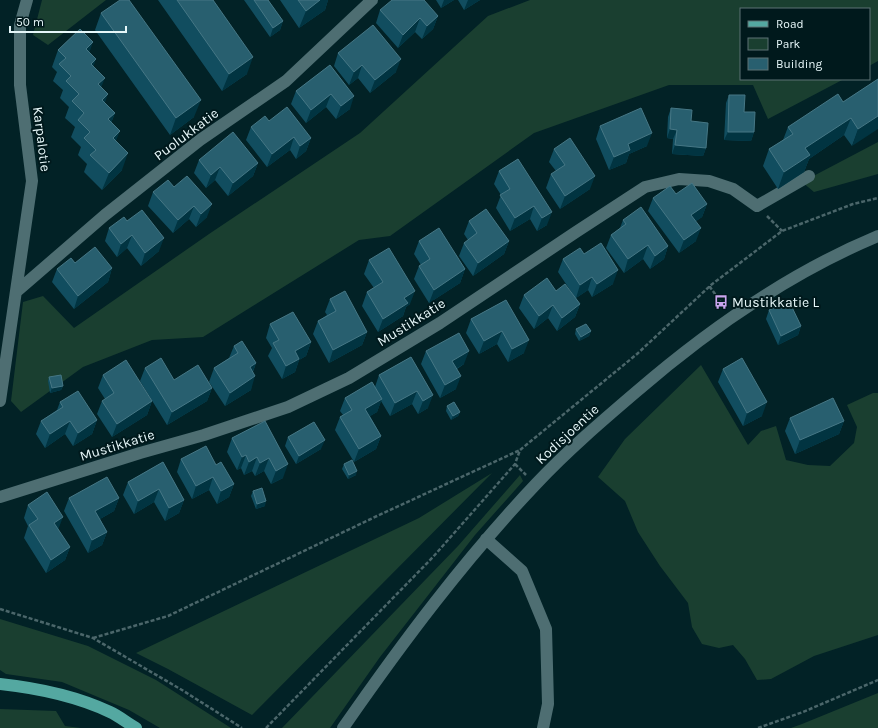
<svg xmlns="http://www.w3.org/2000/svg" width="878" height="728" viewBox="0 0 878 728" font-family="Karla,sans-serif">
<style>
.green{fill:#1a3f30}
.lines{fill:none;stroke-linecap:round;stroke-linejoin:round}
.path{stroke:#4b666a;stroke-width:2.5;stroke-dasharray:4 2;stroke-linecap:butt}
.minor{stroke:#4e6e72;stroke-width:12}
.major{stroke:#54a8a1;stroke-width:12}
.wall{fill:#114d5f}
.shaded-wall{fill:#013441}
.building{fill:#285f6f;stroke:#467785}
.labels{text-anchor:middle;stroke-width:4;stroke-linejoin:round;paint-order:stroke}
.street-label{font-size:14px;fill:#e6f7f9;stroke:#00191c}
.poi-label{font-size:14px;fill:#e6f7f9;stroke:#00191c;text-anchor:start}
</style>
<rect width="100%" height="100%" fill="#022226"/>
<path class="green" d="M42,0h64l-58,45 -15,-10z
M530,0h348v61l-9,5v-57h-128v70h103l-76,40 -15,-34h-84l-135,48 -144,103 -31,4 -156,97 -51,3 -69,27 -62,45 -10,-11 12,-99 20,-6 31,32 135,-94 151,-101 128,-117z
M878,142v32l-64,18 -12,-10z
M701,365l47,80 13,-14 15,-5 10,34 22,5 22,1 24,-23 3,-16 -10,-22 26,-12h5v242l-64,21 -43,23 -14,1 -12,-21 -12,-14 -14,3 -17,-4 -10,-17 -4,-24 -28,-37 -22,-34 -13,-31 -27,-24 27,-38z
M492,473l-240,242 -84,-46 -32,-16 283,-135z
M520,475l3,6 -48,54 -95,122 -50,71h-48l176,-182z
M0,619l88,27 68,34 75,48h-71l-31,-18 -67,-28 -56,-8 -6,-4z
M878,693v35h-87l11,-4z
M0,709l56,2 9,15 16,2h-81z"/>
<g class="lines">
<path class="path" d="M767,216l15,15
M710,286v1l15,21
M515,464l11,11
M0,609l93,29 89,52 60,38
M93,638l75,-22 209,-100 143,-66
M266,728l167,-171 82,-93 5,-14 117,-96 74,-69 71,-54 71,-27 25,-6
M758,728l45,-16 75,-32"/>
<path class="minor" d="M16,292l89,-77 95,-75 86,-59 86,-81
M0,401l32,-220 -12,-96v-60l7,-25
M0,497l140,-44 64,-18 84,-28 61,-29 91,-55 136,-91 69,-45 34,-8 30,2 24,8 24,17 52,-30
M486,539l36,32 24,58 2,75 -5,24
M343,728c59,-85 121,-168 193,-244 31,-33 66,-63 100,-92 73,-63 153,-119 242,-156"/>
<path class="major" d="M0,684c37,4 76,12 110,28 9,4 17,11 26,16"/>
</g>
<path class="wall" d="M158,0h55l34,74 -25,17z
M244,0h24l15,21 -3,9 -10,7z
M280,0h48l-3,10 -26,18z
M436,0h18l-13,8z
M458,0h22l-16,10z
M380,10l58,6 -5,13 -11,10 -7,-7 -17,16 -22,-25z
M101,13l93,104 -24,18 -75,-105z
M58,50l31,2 4,14 8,21 4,16 10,10 -4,10 5,18 6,29 -20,20 -18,-18 3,-8 -9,-9 3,-8 -10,-10 4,-10 -10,-9 4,-11 -9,-9 3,-8 -10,-9 4,-9 -5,-5z
M338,53l58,19 -26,21 -12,-15 -9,7 -15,-19z
M330,65l20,44 -14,10 -10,-12 -20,16 -15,-19 5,-13z
M878,79l-26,67 -8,-11 -35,24 -5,13 -26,17 -15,-23 6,-17 14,-9 5,-13 55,-25z
M729,95l25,37 -3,9 -27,-1 2,-37z
M671,108l20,13 15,27 -3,8 -31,-2 1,-15 -6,-1 1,-21z
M269,121l42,17 -5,13 -10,8 -6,-9 -23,17 -21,-27 5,-13z
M600,126l47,20 -18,8 -3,9 -17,7 -13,-31z
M554,149l36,40 -30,20 -14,-21 5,-14 5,-3 -7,-9z
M518,159l29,66 -10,6 -7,-12 -20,12 -14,-23 5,-13 -7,-11 5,-13z
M199,160l59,3 -5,13 -25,20 -13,-16 -9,8 -12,-15z
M174,187l33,30 -11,10 -7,-8 -16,14 -25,-27 5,-14z
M676,194l31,10 -5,13 -6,4v20l-17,12 -31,-42 5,-13z
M623,220l45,26 -4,13 -14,10 -7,-10 -19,14 -18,-25 5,-13 9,-7z
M127,221l32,30 -18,15 -14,-18 -10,9 -12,-16 4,-13z
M469,221l40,20 -5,13 -31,22 -14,-20 5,-13 4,-3 -4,-6z
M419,241l46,28 -5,14 -31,20 -15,-24 5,-13 2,-1 -7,-11z
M584,254l29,30 -21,13 -4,-7 -12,8 4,6 -5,13 -18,14 -9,-13 -14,11 -15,-21 5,-13 32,-4 18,5 -16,-24 5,-13z
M369,260l41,44 -4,3 -3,9 -25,16 -16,-26 5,-14 7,-4 -10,-14z
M112,268l-4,14 -34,27 -22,-27 5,-13z
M330,299l37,33 -5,13 -33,18 -16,-29 5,-13 9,-6 -2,-3z
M506,300l18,53 -16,9 -11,-18 -18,10 -13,-21 5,-14z
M769,310l32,16 -3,9 -20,10 -12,-26z
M270,324l41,18 -5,14 -7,4 -4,12 -13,7 -14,-23 4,-8 -6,-10z
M576,329l15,2 -2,5 -10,5 -4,-7z
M234,346l22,17 -3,9 -2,18 -26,16 -16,-24 5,-14 15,-10z
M426,351l38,13 -7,5 -1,20 -16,9 -19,-34z
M411,357l17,51 -10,6 -6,-10 -22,12 -9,-15 -4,11 -7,4 11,20 -5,13 -22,13 -19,-32 5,-13 3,-2 -3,-4 5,-13 30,-11 4,-12z
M145,368l29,12 38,8 -5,13 -40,24 -27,-44z
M723,369l39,47 -19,10 -25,-44z
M103,375l49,26 -5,14 -35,22 -15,-23 5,-13 3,-2 -7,-11z
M49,377l14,9 -2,4 -11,3 -2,-12z
M60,402l37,18 -5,14 -19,12 -8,-12 -20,14 -9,-14 5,-13 16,-11z
M447,406l13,6 -2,4 -7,4 -5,-9z
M790,418l54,3 -5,13 -44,20 -10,-23z
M265,421l18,57 -12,6 -7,-13 -9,5 -3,-5 -8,4 -3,-7 -4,2 -10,-18 5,-14z
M288,437l33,12 -25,15 -11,-18z
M181,459l35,6 18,19 -5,13 -12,7 -8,-14 -17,9 -15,-27z
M163,462l21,38 -5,13 -14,8 -11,-19 -20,12 -11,-19 5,-13z
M344,464l12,11 -8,4 -6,-10z
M253,491l12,15 -9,3 -5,-13z
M69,498h50l-5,13 -14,8 7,13 -5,13 -14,8 -24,-42z
M28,505l30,25 12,17 -5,13 -19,13 -22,-35 4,-12 -4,-8z"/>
<path class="shaded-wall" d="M320,0h8l-3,10 -26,18 7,-17z
M444,0h10l-13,8z
M468,0h12l-16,10z
M438,16l-5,13 -11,10 5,-13z
M420,18l-5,14 -17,16 5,-13z
M283,21l-3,9 -10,7 3,-9z
M93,42l-6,17 -1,-10z
M253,57l-6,17 -25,17 7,-17z
M96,59l-6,17 1,-12z
M401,59l-5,13 -26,21 5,-13z
M362,65l-4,13 -9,7 5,-13z
M105,78l-7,17v-11z
M108,94l-6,17v-11z
M331,94l-5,13 -20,16 5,-13z
M354,96l-4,13 -14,10 5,-13z
M201,100l-7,17 -24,18 6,-17z
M115,113l-7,17v-11z
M878,116v13l-26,17 6,-17z
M851,118l-7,17 -35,24 -5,13 -26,17 6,-17 21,-24z
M670,129l7,1 -4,9 -6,-1z
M120,131l-7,17v-10z
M728,132h26l-3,9 -27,-1z
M652,133l-5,13 -18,8 -3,9 -17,7 5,-13 14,-13z
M294,137l-4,13 -23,17 5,-13z
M311,138l-5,13 -10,8 4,-13z
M675,145l31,3 -3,8 -31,-2z
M128,153l-6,17 -20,20 7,-17z
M258,163l-5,13 -25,20 5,-13z
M220,167l-5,13 -9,8 5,-13z
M595,176l-5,13 -30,20 5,-13z
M212,204l-5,13 -11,10 5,-13z
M707,204l-5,13 -16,11 5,-13z
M194,206l-5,13 -16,14 5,-13z
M534,206l-4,13 -20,12 5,-13z
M552,212l-5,13 -10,6 5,-13z
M701,228l-5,13 -17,12 5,-13z
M132,235l-5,13 -10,9 4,-13z
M164,238l-5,13 -18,15 4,-13z
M509,241l-5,13 -31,22 5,-13z
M648,245l-5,14 -19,14 4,-14z
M668,246l-4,13 -14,10 5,-13z
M112,268l-4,14 -34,27 4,-13z
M465,269l-5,14 -31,20 5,-13z
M618,270l-5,14 -21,13 5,-13z
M592,277l-4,13 -12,8 4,-13z
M415,291l-5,13 -4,3 -3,9 -25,16 5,-13 21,-21z
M580,304l-5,13 -18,14 5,-13z
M553,305l-5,13 -14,11 5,-13z
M801,326l-3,9 -20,10 3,-9z
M502,331l-5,13 -18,10 5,-13z
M591,331l-2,5 -10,5 2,-4z
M367,332l-5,13 -33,18 4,-13z
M529,340l-5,13 -16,9 4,-13z
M311,342l-5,14 -7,4 -4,12 -13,7 4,-13 9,-15z
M469,351l-5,13 -17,10 5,-13z
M256,363l-5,13 -1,-9z
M255,376l-4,14 -26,16 5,-13z
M461,376l-5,13 -16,9 5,-13z
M63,386l-2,4 -11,3 2,-5z
M212,388l-5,13 -40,24 5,-13z
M417,391l-5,13 -22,12 5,-13z
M433,395l-5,13 -10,6 5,-13z
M382,399l-5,13 -17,10 5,-13z
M152,401l-5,14 -35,22 5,-13z
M767,402l-5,14 -19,10 4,-13z
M460,412l-2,4 -7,4 2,-4z
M97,420l-5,14 -19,12 5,-13z
M70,421l-5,13 -20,14 5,-14z
M844,421l-5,13 -44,20 5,-14z
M381,436l-5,13 -22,13 5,-13z
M325,440l-4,9 -25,15 3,-8z
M246,455l-5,13 -4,2 5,-13z
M257,457l-5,14 -8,4 5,-13z
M269,458l-5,13 -9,5 5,-13z
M288,464l-5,14 -12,6 5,-13z
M357,471l-1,4 -8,4 1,-4z
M213,477l-4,13 -17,9 4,-13z
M234,484l-5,13 -12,7 4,-13z
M159,489l-5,13 -20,12 4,-13z
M119,498l-5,13 -23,13 4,-13z
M184,500l-5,13 -14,8 4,-13z
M266,501l-1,5 -9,3 1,-5z
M63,517l-5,13 -4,-7z
M107,532l-5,13 -14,8 4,-13z
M70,547l-5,13 -19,13 5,-13z"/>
<path class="building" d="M120,0h9l72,100 -25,18 -75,-105z
M177,0h36l40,57 -24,17z
M254,0h14l15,21 -10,7z
M298,0h22l-14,11z
M392,0h32l14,16 -11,10 -7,-8 -17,17 -23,-25z
M373,25l28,34 -26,21 -13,-15 -8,7 -16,-19z
M80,29l13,13 -7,7 10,10 -5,5 14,14 -7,6 10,10 -6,6 13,13 -7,6 12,12 -7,7 15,15 -19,20 -19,-18 6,-5 -12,-12 6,-6 -12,-12 6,-7 -12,-12 7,-7 -13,-13 5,-5 -12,-12 7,-6 -8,-8z
M330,65l24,31 -13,10 -10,-12 -20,16 -15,-19z
M878,79v37l-20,13 -7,-11 -46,30 5,7 -26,17 -15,-23 24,-15 -5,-7 50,-33 5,8z
M729,95h16l-1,17h11l-1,20h-26z
M287,107l24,31 -11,8 -6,-9 -22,17 -21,-27 14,-11 4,5z
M641,108l11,25 -24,11 2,6 -16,7 -14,-31z
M671,108l21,2 -1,11 17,2 -2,25 -31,-3 2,-15 -7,-1z
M233,132l25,31 -25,20 -13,-16 -9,8 -12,-15z
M570,138l25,38 -30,20 -14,-22 14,-9 -11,-16z
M518,159l34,53 -10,6 -8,-12 -19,12 -15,-23 10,-6 -11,-18z
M187,176l25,28 -11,10 -7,-8 -16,14 -25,-28 15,-12 6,7z
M692,183l15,21 -16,11 10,13 -17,12 -31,-42 17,-12 6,8z
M641,207l27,39 -13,10 -7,-11 -20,14 -17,-24 15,-11 -3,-4z
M486,209l23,32 -31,22 -14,-20 13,-10 -8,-12z
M142,210l22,28 -19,15 -13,-18 -11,9 -12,-16 15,-11 3,4z
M439,228l26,41 -31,21 -15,-24 11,-7 -11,-18z
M601,243l17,27 -21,14 -5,-7 -12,8 -17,-26 17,-11 4,6z
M95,247l17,21 -34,28 -21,-27 14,-11 4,5z
M389,248l26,43 -11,7 4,5 -25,16 -16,-27 16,-10 -14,-22z
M547,278l9,13 9,-7 15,20 -18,14 -9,-13 -14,11 -15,-21z
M345,291l22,41 -34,18 -15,-29 18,-10 -6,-12z
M506,300l23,40 -17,9 -10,-18 -18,10 -13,-22z
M789,301l12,25 -20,10 -12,-26z
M293,312l18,30 -16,9 4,8 -13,7 -13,-23 6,-3 -9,-16z
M586,324l5,7 -10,6 -5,-8z
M459,333l10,18 -17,10 9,15 -16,9 -19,-34z
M242,341l14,22 -6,4 5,9 -25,17 -16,-25 24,-15 -4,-7z
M411,357l22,38 -10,6 -6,-10 -22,12 -16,-28z
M161,358l13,22 24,-15 14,23 -40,24 -27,-44z
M742,358l25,44 -20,11 -24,-44z
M126,360l26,41 -35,23 -15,-23 12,-8 -11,-18z
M61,375l2,11 -11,2 -3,-11z
M372,382l10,17 -17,10 16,27 -22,13 -19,-32 12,-7 -7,-12z
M78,391l19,29 -19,13 -8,-12 -20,13 -9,-13 22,-14 -3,-5z
M833,398l11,23 -44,19 -10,-22z
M454,402l6,10 -7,4 -6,-10z
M265,421l23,43 -12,7 -7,-13 -9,5 -3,-6 -8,5 -3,-7 -4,2 -10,-19z
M314,422l11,18 -26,16 -11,-19z
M206,446l10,19 5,-3 13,22 -13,7 -8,-14 -17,9 -15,-27z
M352,460l5,11 -8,4 -5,-11z
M163,462l21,38 -15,8 -10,-19 -21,12 -10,-19z
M107,477l12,21 -24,13 12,21 -15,8 -23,-42z
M262,488l4,13 -9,3 -4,-13z
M47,492l16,25 -9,6 16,24 -19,13 -22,-35 9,-6 -10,-14z"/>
<defs>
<symbol id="bus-bare" viewBox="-9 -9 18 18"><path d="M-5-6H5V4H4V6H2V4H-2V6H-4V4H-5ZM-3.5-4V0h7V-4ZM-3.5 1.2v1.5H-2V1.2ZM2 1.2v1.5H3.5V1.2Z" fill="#c9a5ee" stroke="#00191c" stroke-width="2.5" paint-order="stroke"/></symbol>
</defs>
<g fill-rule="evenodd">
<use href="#bus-bare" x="711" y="292" width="20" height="20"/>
</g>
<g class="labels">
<g class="street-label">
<text transform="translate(186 134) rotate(-37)" y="5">Puolukkatie</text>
<text transform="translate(42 139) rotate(83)" y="5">Karpalotie</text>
<text transform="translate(411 322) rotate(-32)" y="5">Mustikkatie</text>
<text transform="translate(567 434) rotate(-43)" y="5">Kodisjoentie</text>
<text transform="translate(117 445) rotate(-17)" y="5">Mustikkatie</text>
</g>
<g class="poi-label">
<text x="732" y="307">Mustikkatie L</text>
</g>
</g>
<rect x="740" y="8" width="130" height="72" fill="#00191c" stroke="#5c7274"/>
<rect x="748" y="21" width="20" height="6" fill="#54a8a1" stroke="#5c7274"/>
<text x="776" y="28" font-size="12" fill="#e6f7f9">Road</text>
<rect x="748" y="38" width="20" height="12" fill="#1a3f30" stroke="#5c7274"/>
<text x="776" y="48" font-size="12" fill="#e6f7f9">Park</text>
<rect x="748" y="58" width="20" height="12" fill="#285f6f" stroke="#5c7274"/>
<text x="776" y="68" font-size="12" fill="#e6f7f9">Building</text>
<path d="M10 26v6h116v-6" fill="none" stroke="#e6f7f9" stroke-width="2"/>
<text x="16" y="26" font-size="12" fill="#e6f7f9" stroke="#00191c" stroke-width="3" paint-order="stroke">50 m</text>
</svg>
